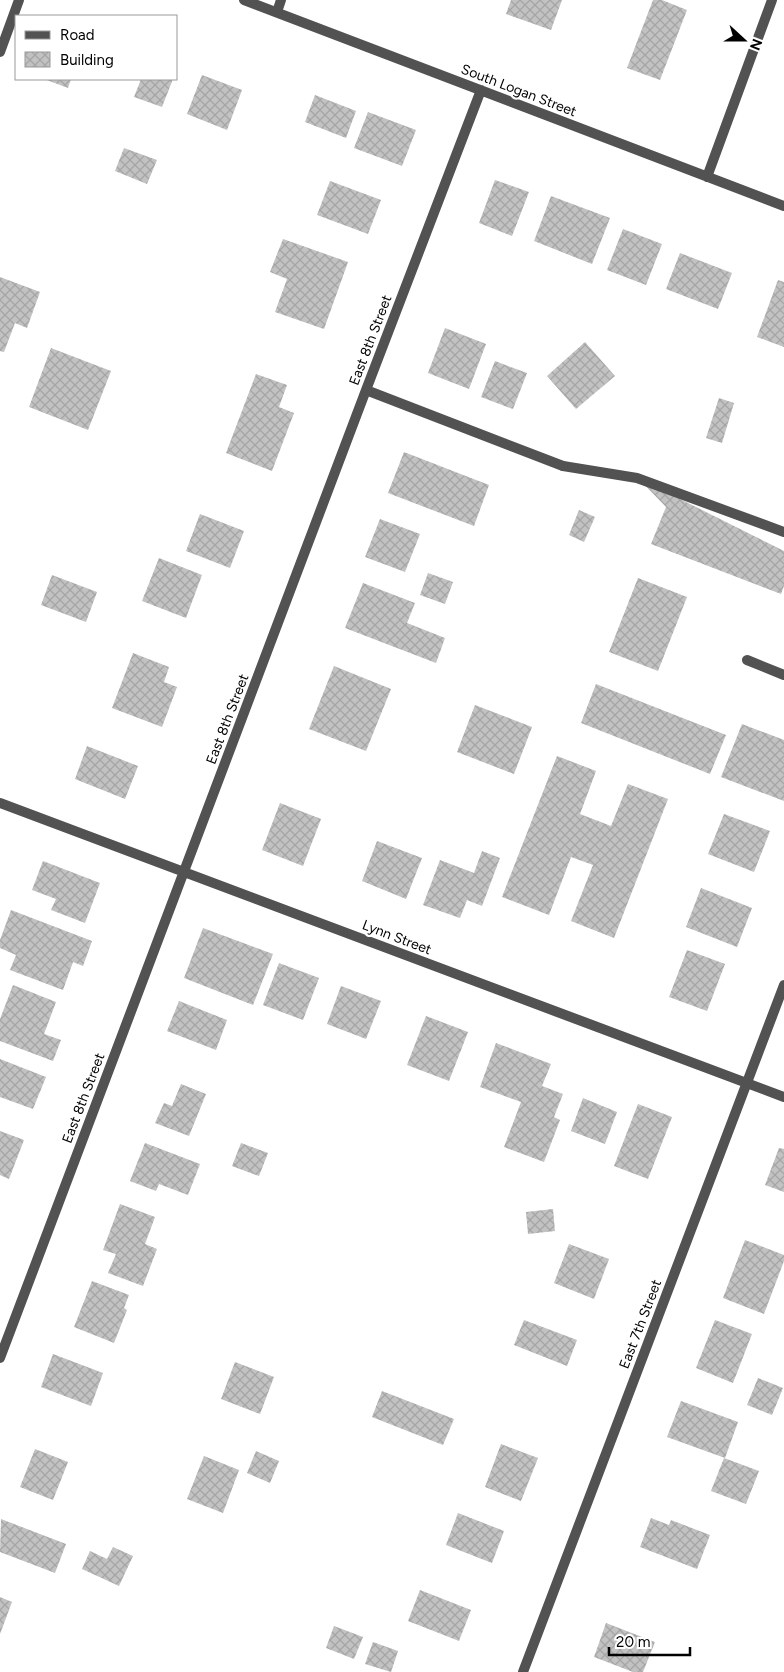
<svg xmlns="http://www.w3.org/2000/svg" width="784" height="1672" viewBox="0 0 784 1672" font-family="Figtree,sans-serif">
<style>
.building{fill:url(#building-cross-hatch)}
.lines{fill:none;stroke-linecap:round;stroke-linejoin:round}
.lane{stroke:#525252;stroke-width:10}
.street{stroke:#525252;stroke-width:10}
.labels{text-anchor:middle;stroke-width:4.5;stroke-linejoin:round;paint-order:stroke}
.street-label{font-size:14px;fill:#000;stroke:#fff}
</style>
<defs>
<pattern id="building-cross-hatch" width="8" height="8" patternUnits="userSpaceOnUse" patternTransform="scale(1.25)"><rect width="8" height="8" fill="#c2c2c2"/><path d="M0 0l8 8M0 8l8-8" fill="none" stroke="#a5a5a5"/></pattern>
</defs>
<rect width="100%" height="100%" fill="#fff"/>
<path class="building" d="M511,0h51l-11,30 -45,-16z
M653,0h9l25,10 -27,70 -33,-12z
M202,75l40,15 -15,40 -40,-16z
M44,79h27l-3,9z
M141,79h32l-11,28 -28,-10z
M315,95l41,16 -10,27 -41,-16z
M368,112l48,18 -14,36 -48,-18z
M124,148l33,12 -10,24 -32,-13z
M495,180l34,12 -17,44 -33,-13z
M330,181l51,19 -13,34 -51,-19z
M551,196l59,22 -18,46 -58,-23z
M623,229l39,15 -16,41 -39,-15z
M283,239l65,23 -24,67 -49,-17 12,-33 -17,-7z
M680,253l52,20 -14,36 -52,-20z
M0,277l40,15 -13,36 -12,-5 -11,29 -4,-1z
M778,280l6,2v65l-27,-10z
M445,328l41,16 -17,45 -41,-16z
M585,342l30,34 -39,33 -29,-33z
M51,348l60,23 -23,59 -59,-23z
M495,361l32,12 -14,36 -32,-12z
M256,374l31,11 -8,22 15,6 -22,58 -46,-18z
M719,398l15,5 -12,40 -16,-5z
M404,452l85,33 -15,41 -86,-33z
M638,478l146,73v35l-3,8 -130,-50 15,-37z
M579,510l16,7 -11,25 -15,-7z
M200,514l44,17 -14,37 -44,-17z
M380,519l40,15 -15,38 -40,-15z
M159,558l43,17 -16,43 -44,-17z
M428,573l25,9 -8,22 -25,-9z
M52,575l45,17 -11,30 -45,-17z
M638,578l49,19 -29,74 -49,-19z
M363,583l52,20 -8,20 38,15 -9,25 -91,-35z
M133,653l36,14 -5,15 13,5 -15,40 -50,-19z
M334,666l57,23 -25,62 -57,-22z
M596,684l130,51 -16,39 -129,-51z
M475,705l57,22 -18,47 -57,-22z
M742,724l42,16v61l-63,-24z
M87,746l51,20 -13,33 -50,-20z
M557,756l39,15 -16,43 31,12 17,-42 40,15 -54,139 -43,-17 22,-56 -22,-8 -22,58 -47,-18z
M280,803l41,16 -18,47 -41,-16z
M724,814l46,17 -16,41 -46,-18z
M377,841l45,17 -16,41 -44,-18z
M482,851l18,7 -18,48 -15,-6 -7,18 -37,-13 17,-45 34,13z
M43,861l57,22 -15,40 -34,-13 5,-11 -24,-9z
M701,888l51,20 -15,39 -51,-20z
M11,910l81,31 -9,25 -10,-4 -10,28 -53,-20 6,-15 -16,-7v-8z
M203,928l70,26 -20,51 -69,-27z
M687,950l38,14 -18,47 -38,-14z
M279,963l40,15 -16,42 -40,-15z
M13,985l43,17 -12,32 17,6 -8,21 -53,-20v-22z
M341,986l40,15 -15,38 -39,-15z
M179,1001l48,19 -11,30 -49,-19z
M426,1016l42,16 -19,49 -42,-16z
M496,1043l55,21 -9,22 21,8 -9,23 6,3 -16,42 -40,-15 17,-45 -41,-15z
M0,1059l46,18 -13,32 -33,-12z
M181,1084l25,10 -17,42 -34,-13 9,-20 8,3z
M583,1098l34,14 -12,32 -34,-13z
M638,1104l34,13 -24,62 -34,-13z
M0,1131l24,9 -15,39 -9,-4z
M145,1143l55,21 -12,31 -29,-11 -3,7 -26,-10z
M241,1143l27,10 -9,23 -27,-10z
M779,1148l5,1v43l-19,-7z
M120,1204l35,13 -10,27 12,5 -14,37 -35,-13 8,-19 -13,-4z
M553,1209l2,22 -27,3 -2,-22z
M745,1240l39,15v6l-20,53 -41,-16z
M569,1244l40,15 -15,40 -40,-16z
M92,1281l37,14 -5,13 3,2 -13,33 -40,-16z
M524,1320l53,20 -10,26 -53,-21z
M715,1320l37,14 -19,49 -37,-15z
M53,1354l50,19 -12,33 -50,-19z
M235,1362l39,15 -14,37 -39,-15z
M758,1378l25,10 -11,27 -25,-10z
M382,1391l72,28 -11,26 -71,-28z
M681,1401l57,21 -13,36 -58,-21z
M501,1444l37,14 -17,43 -36,-14z
M35,1449l33,13 -15,38 -33,-13z
M256,1451l23,10 -9,22 -23,-10z
M204,1456l35,14 -16,43 -36,-14z
M724,1458l35,13 -13,33 -35,-13z
M458,1513l46,18 -12,32 -46,-18z
M651,1518l18,7 2,-5 39,15 -13,34 -57,-22z
M1,1519l65,25 -11,29 -55,-21z
M113,1547l20,9 -14,30 -37,-17 8,-18 17,8z
M420,1590l51,20 -12,31 -51,-20z
M0,1597l12,5 -12,32z
M606,1623l49,19 -12,30h-10l-39,-15z
M334,1626l29,11 -9,22 -28,-11z
M373,1642l25,9 -7,21 -26,-8z"/>
<g class="lines">
<path class="lane" d="M563,466l74,12 147,54"/>
<path class="street" d="M244,0l540,206
M277,12l4,-12
M0,52l19,-52
M707,177l65,-177
M366,390l197,76
M747,660l37,15
M0,803l784,294
M0,1358l366,-968 115,-300
M523,1672l261,-687"/>
</g>
<g class="labels">
<g class="street-label">
<text transform="translate(519 90) rotate(21)" y="5">South Logan Street</text>
<text transform="translate(370 340) rotate(-69)" y="5">East 8th Street</text>
<text transform="translate(227 719) rotate(-69)" y="5">East 8th Street</text>
<text transform="translate(397 937) rotate(21)" y="5">Lynn Street</text>
<text transform="translate(83 1098) rotate(-69)" y="5">East 8th Street</text>
<text transform="translate(640 1324) rotate(-69)" y="5">East 7th Street</text>
</g>
</g>
<rect x="15" y="15" width="162" height="65" fill="#ffffff" stroke="#999999"/>
<rect x="25" y="31" width="25" height="8" fill="#525252" stroke="#999999"/>
<text x="60" y="40" font-size="15" fill="#000000">Road</text>
<rect x="25" y="52" width="25" height="15" fill="url(#building-cross-hatch)" stroke="#999999"/>
<text x="60" y="65" font-size="15" fill="#000000">Building</text>
<g transform="translate(744 40) rotate(111)" stroke="#ffffff" stroke-width="4" paint-order="stroke">
<path d="M0-4L9 19L0 12L-9 19Z" fill="#000000"/>
<text y="-8" font-size="14" font-weight="bold" text-anchor="middle" fill="#000000">N</text>
</g>
<path d="M609 1647v8h81v-8" fill="none" stroke="#000000" stroke-width="2.5"/>
<text x="616" y="1647" font-size="15" fill="#000000" stroke="#ffffff" stroke-width="4" paint-order="stroke">20 m</text>
</svg>
